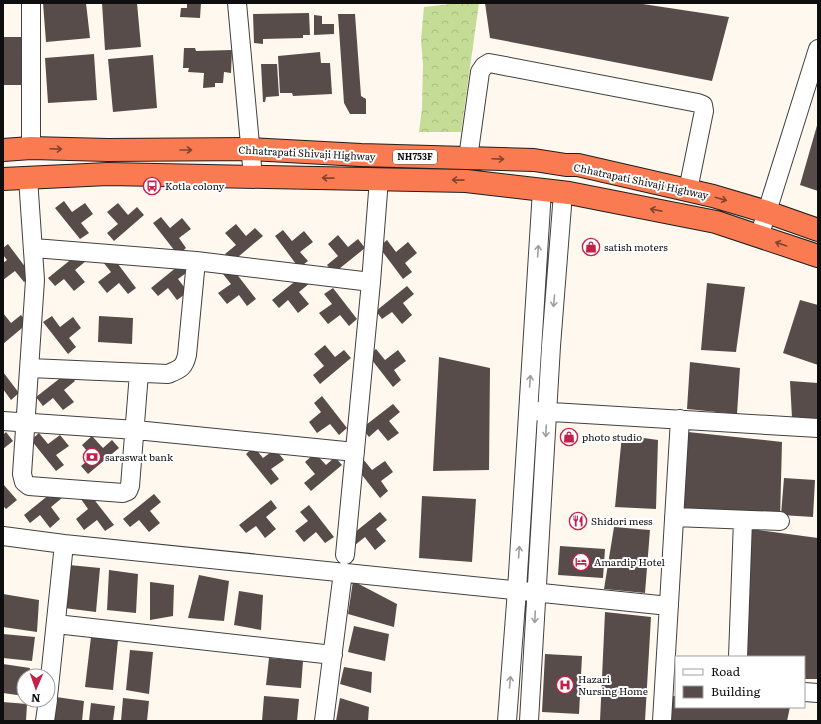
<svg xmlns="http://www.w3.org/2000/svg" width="821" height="724" viewBox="0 0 821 724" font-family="Literata,serif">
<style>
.forest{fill:url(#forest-crowns)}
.building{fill:#574c49}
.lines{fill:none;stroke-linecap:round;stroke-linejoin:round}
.minor-casing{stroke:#414141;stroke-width:20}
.highway-casing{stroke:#1f1f1f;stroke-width:24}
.minor{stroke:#fff;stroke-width:18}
.highway{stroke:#fa7b51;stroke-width:22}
.oneway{stroke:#844430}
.oneway2{stroke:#9f9f9f}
.labels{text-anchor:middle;stroke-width:4;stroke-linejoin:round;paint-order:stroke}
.shield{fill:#fff;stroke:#565656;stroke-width:1}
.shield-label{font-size:9px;font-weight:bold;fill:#0e0e0e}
.street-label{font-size:10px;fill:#0e0e0e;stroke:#fff}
.poi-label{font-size:10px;fill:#0e0e0e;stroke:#fff;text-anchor:start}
</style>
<defs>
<pattern id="forest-crowns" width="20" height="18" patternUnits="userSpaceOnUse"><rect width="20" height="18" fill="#c4dc95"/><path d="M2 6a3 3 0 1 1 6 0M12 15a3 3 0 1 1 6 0" fill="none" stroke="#a7bc7f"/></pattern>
</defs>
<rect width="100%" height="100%" fill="#fff8ee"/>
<path class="forest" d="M459,3h20l-18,129h-42l3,-24 1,-43 -2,-25 3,-33z"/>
<path class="building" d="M43,3h43l4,35 -44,4z
M102,3h35l4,44 -36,3z
M187,3h14l-1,15 -20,-1 1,-9h6z
M485,3h151l93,14 -17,64 -222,-43z
M309,13l1,22h-7v3l-40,1v5l-9,-1 -1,-29z
M338,14h17l6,82 5,3v15h-16l-6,-11z
M314,15l8,1v8h12v10l-20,1z
M3,37h19v48h-19z
M184,48h11l1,3 36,-1 -1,23 -7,-1 -1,11h-8v4l-12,1 1,-15 -16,-1 1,-4h-6z
M320,52l1,11h9l2,31 -39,2 -1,-3h-12l-2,-37z
M94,54l3,46 -49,3 -3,-45z
M153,55l4,53 -44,4 -5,-53z
M261,64h16l2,32 -13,1 -1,5h-2z
M818,122v69l-18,-6z
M64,201l8,11 13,-9 8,11 -12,9 8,10 -9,6 -25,-31z
M118,203l10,12 9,-8 7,8 -30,26 -7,-8 11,-9 -11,-12z
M161,217l9,11 12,-10 9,11 -12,9 7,10 -8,7 -25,-32z
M236,224l10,12 9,-8 8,8 -31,26 -7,-8 11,-9 -11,-12z
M283,230l9,11 12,-10 9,11 -13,10 8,9 -9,7 -24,-32z
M338,235l10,12 10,-8 7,9 -31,25 -7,-8 11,-9 -10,-12z
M387,240l9,12 12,-10 9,11 -12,10 7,9 -9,7 -24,-32z
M8,244l24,32 -8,6 -9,-11 -12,9v-17l4,-3 -4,-5v-7z
M79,253l7,8 -11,9 10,12 -11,9 -10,-12 -9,7 -7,-8z
M112,256l24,32 -8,6 -9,-11 -12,10 -9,-11 13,-10 -8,-10z
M183,262l6,9 -11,8 10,13 -11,8 -9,-12 -10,8 -7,-8z
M232,268l24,31 -9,7 -8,-11 -12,9 -9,-11 13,-9 -8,-10z
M303,275l7,8 -11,9 10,12 -11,9 -10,-13 -9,8 -7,-8z
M707,283l38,4 -9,65 -35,-2z
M407,286l7,8 -11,9 9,12 -10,9 -10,-12 -10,7 -6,-8z
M333,288l24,31 -8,7 -9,-11 -12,9 -9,-11 13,-9 -8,-10z
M800,300l18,5v60l-35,-12z
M3,313l8,10 10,-8 7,8 -25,21z
M52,316l8,11 13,-10 8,11 -12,10 7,9 -8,7 -25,-32z
M99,316l34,2 -1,26 -34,-2z
M325,345l10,12 9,-7 7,8 -31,26 -7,-9 11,-9 -10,-12z
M376,349l9,11 13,-10 8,11 -12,9 7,10 -8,7 -25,-32z
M439,357l51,11 -1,102 -56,1z
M690,362l50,6 -3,46 -50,-5z
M3,372l16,21 -8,7 -8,-11z
M68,372l7,9 -11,9 10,12 -11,8 -10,-12 -10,8 -7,-9z
M790,381l28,2v37l-26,-2z
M322,396l25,32 -8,7 -9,-11 -13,9 -8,-11 12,-10 -7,-9z
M393,404l7,8 -11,9 10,12 -11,8 -10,-12 -9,8 -7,-9z
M6,432l7,9 -10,8v-14z
M688,432l94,10 -2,79 -98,-11z
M39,433l9,11 12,-9 9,11 -13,9 8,10 -8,6 -25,-31z
M622,435l36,5 -2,69 -41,-2z
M92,436l11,12 9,-8 7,8 -31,26 -7,-8 11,-9 -10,-12z
M254,447l9,11 12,-9 9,11 -13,9 8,10 -8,6 -25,-31z
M315,453l11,12 9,-8 7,8 -31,26 -7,-8 11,-9 -10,-12z
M363,459l9,11 13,-9 8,11 -12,9 7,10 -8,7 -25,-32z
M784,478l31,2 -2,37 -32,-2z
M3,484l14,16 -11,9 -2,-2 -1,1z
M55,490l7,8 -11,9 9,12 -10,9 -10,-13 -10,8 -6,-8z
M89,493l25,32 -9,6 -8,-11 -13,10 -8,-11 12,-10 -7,-10z
M154,494l7,8 -11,9 10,12 -11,9 -10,-12 -9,7 -7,-8z
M422,496l54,3 -4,63 -53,-4z
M271,500l6,8 -11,9 10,12 -11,9 -9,-12 -10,7 -7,-8z
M309,505l25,32 -9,6 -9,-11 -12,10 -9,-11 13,-10 -8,-9z
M380,512l7,8 -11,9 10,12 -11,9 -10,-13 -10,8 -6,-8z
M614,527l36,3 -5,63 -41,-4z
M750,529l68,9 -1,141h-13v-22h-58z
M560,546l45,3 -2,29 -45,-3z
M69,565l31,3 -4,44 -32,-4z
M109,570l29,4 -2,39 -29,-3z
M199,575l30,6 -5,40 -36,-3z
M353,581l44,23 -3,23 -46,-13z
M150,582l24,3 -1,31 -23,4z
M239,591l24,4 -2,35 -27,-5z
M3,594l36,6 -2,32 -34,-5z
M605,612l46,5 -6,104h-45z
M354,626l35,8 -4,27 -37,-9z
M3,634l32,3 -3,24 -29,-3z
M91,637l27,3 -5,50 -28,-3z
M130,650l23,2 -4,42 -23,-4z
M545,654l37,2 -3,58 -37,-2z
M269,658l34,3 -2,27 -35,-3z
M3,664l27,4 -1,8h-5v20l-21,-3z
M344,667l28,5 -1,21 -31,-9z
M264,696l35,3 -2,22h-35z
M670,696h6v11h114l-3,14h-116z
M56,697l28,4 -2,20h-29z
M123,698l26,3 -2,20h-26z
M340,698l29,9 -1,14h-32z
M3,702l24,2 -1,17h-23z
M91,703l24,3 -2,15h-24z"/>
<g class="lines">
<defs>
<path id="minor" d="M31,3v145
M237,3l16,174
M468,158l12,-86 4,-6 5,-3 209,40 5,2 1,6 -16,79
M28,178l7,102 -13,194 2,8 5,4 94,7 5,-2 2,-5 9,-113
M759,237l59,-188
M196,261l175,21
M30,368l138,6c12,-5 16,-6 19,-19l9,-94 -162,-13
M535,411l283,17
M3,421l133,9 219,22
M674,517l106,4
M3,536l61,8 605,62
M345,555l26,-273 8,-103
M56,624l277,31
M738,657l5,-137
M804,692l14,1
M48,697l16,-153
M45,721l3,-21
M324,721l19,-149
M507,721l10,-131 25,-400
M529,721l22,-375 12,-153
M662,721l18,-302"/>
<path id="highway" d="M3,150l28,-2 77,2 142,-1 111,6 173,5 32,5h12l135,31 54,16 51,18
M3,179l105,-5 358,7 103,12 147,29 102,34"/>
</defs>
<use href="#minor" class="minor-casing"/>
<use href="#highway" class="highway-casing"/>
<use href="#minor" class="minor"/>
<use href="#highway" class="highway"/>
</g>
<defs><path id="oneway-shaft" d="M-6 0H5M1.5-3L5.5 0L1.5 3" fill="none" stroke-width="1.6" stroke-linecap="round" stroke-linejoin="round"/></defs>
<g class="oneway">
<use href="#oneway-shaft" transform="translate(56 149) rotate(2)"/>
<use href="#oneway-shaft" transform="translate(186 150)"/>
<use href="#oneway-shaft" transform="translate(498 159) rotate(2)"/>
<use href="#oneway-shaft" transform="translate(328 178) rotate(-179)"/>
<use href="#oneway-shaft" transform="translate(458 180) rotate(-179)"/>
<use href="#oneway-shaft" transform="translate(721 199) rotate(16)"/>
<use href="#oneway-shaft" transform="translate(656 210) rotate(-169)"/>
<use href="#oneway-shaft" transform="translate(781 244) rotate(-161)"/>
</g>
<g class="oneway2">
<use href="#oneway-shaft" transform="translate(538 251) rotate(-86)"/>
<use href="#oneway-shaft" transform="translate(554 301) rotate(95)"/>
<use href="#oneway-shaft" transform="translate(530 381) rotate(-86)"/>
<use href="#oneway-shaft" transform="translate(546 431) rotate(93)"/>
<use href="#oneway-shaft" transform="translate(519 552) rotate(-86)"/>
<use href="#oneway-shaft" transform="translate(535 617) rotate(93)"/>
<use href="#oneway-shaft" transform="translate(510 682) rotate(-85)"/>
</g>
<defs>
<symbol id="bus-ring" viewBox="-11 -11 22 22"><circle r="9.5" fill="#fff" stroke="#c3204a" stroke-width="1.5"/><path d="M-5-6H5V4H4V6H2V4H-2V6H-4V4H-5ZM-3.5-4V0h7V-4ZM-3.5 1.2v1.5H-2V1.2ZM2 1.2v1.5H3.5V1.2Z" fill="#c3204a"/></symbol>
<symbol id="shop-ring" viewBox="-11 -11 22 22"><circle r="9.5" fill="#fff" stroke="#c3204a" stroke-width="1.5"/><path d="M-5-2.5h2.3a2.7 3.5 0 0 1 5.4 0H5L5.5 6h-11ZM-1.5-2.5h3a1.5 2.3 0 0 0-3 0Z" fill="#c3204a"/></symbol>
<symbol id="bank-ring" viewBox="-11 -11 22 22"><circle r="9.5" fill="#fff" stroke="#c3204a" stroke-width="1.5"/><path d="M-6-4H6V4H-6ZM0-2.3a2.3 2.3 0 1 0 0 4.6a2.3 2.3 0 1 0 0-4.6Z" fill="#c3204a"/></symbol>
<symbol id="restaurant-ring" viewBox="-11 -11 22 22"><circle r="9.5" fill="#fff" stroke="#c3204a" stroke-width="1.5"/><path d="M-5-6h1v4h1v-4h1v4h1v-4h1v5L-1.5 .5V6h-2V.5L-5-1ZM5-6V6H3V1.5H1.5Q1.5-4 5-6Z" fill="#c3204a"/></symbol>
<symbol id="hotel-ring" viewBox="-11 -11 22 22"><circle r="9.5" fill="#fff" stroke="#c3204a" stroke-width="1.5"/><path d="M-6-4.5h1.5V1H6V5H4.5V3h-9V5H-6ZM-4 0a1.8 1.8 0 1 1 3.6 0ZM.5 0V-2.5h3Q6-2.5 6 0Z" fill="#c3204a"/></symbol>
<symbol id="hospital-ring" viewBox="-11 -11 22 22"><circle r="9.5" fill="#fff" stroke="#c3204a" stroke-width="1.5"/><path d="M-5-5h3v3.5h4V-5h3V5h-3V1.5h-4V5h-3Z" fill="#c3204a"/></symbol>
</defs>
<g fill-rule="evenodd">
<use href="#bus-ring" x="142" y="176" width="20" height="20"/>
<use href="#shop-ring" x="581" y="237" width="20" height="20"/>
<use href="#shop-ring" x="559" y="427" width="20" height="20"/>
<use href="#bank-ring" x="82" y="447" width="20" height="20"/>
<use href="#restaurant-ring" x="568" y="511" width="20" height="20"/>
<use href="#hotel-ring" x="571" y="552" width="20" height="20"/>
<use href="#hospital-ring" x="555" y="675" width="20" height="20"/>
</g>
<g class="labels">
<rect class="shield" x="393" y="150" width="44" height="14" rx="3"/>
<g class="shield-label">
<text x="415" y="160">NH753F</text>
</g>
<g class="street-label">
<text transform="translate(307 153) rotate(3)" y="4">Chhatrapati Shivaji Highway</text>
<text transform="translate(641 181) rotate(12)" y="4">Chhatrapati Shivaji Highway</text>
</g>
<g class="poi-label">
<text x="165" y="190">Kotla colony</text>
<text x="604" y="251">satish moters</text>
<text x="582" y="441">photo studio</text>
<text x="105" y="461">saraswat bank</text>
<text x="591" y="525">Shidori mess</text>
<text x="594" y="566">Amardip Hotel</text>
<text x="578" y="683">Hazari<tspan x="578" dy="12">Nursing Home</tspan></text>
</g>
</g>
<rect width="821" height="724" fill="none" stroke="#0e0e0e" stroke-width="8"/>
<rect x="675" y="656" width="130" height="52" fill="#ffffff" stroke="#9f9f9f"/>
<rect x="683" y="669" width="20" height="6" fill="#ffffff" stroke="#9f9f9f"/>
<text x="711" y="676" font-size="12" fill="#0e0e0e">Road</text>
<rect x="683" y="686" width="20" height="12" fill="#574c49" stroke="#9f9f9f"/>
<text x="711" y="696" font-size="12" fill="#0e0e0e">Building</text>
<g transform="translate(36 688) rotate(182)"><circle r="19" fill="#ffffff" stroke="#9f9f9f"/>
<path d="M0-3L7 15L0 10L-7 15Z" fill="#c3204a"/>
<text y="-6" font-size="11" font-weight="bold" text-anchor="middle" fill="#0e0e0e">N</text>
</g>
</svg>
